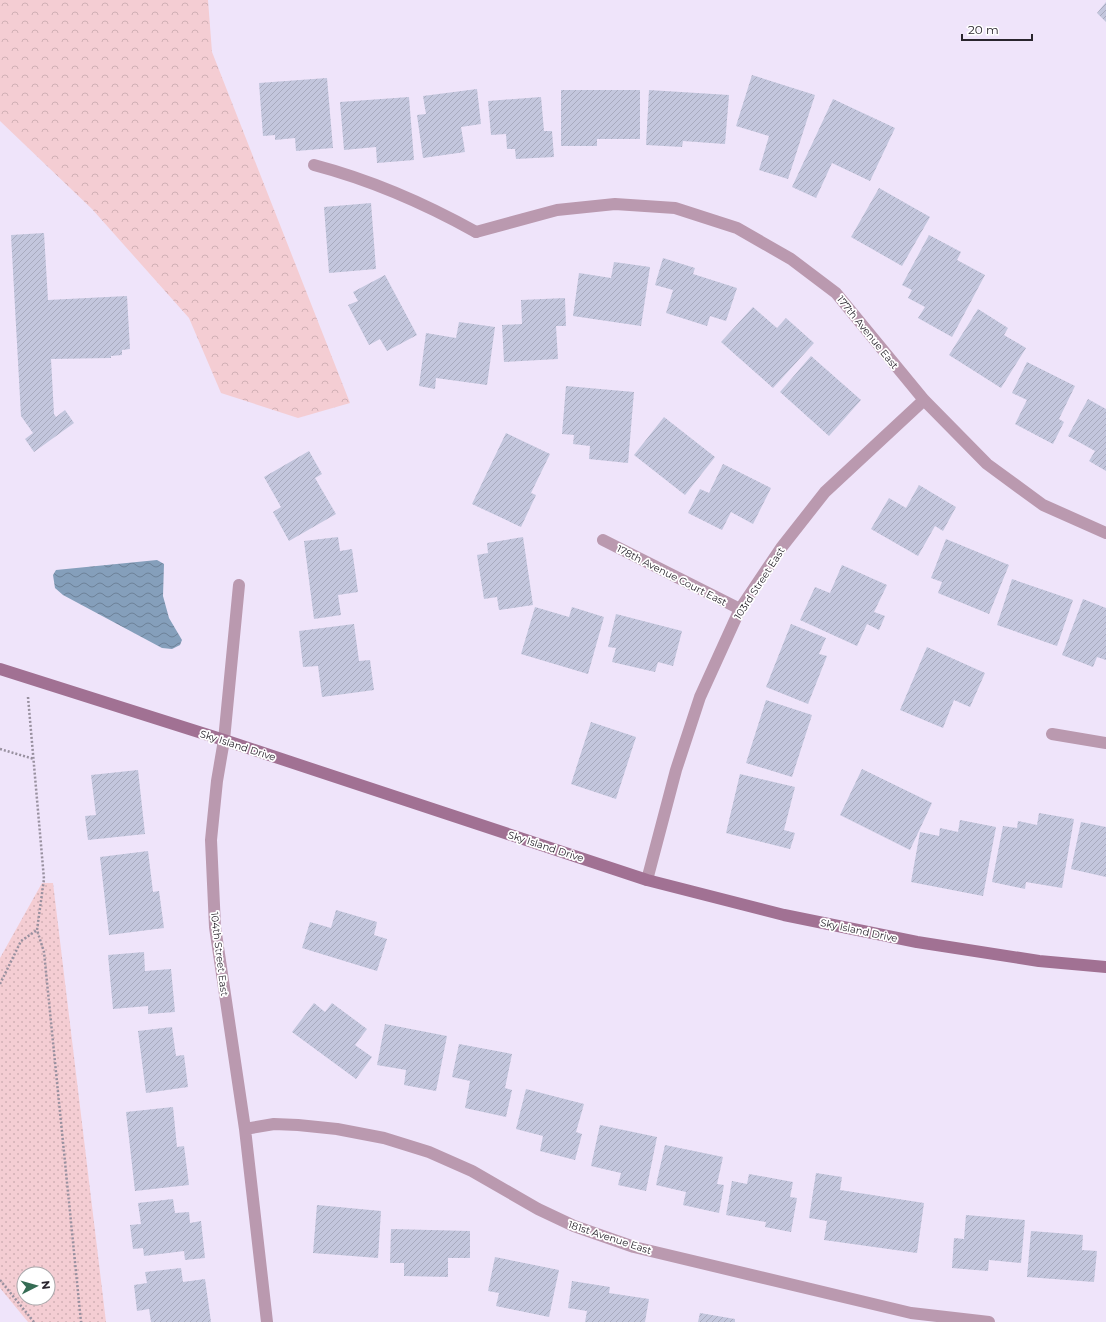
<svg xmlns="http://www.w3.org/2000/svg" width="1106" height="1322" viewBox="0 0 1106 1322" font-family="Montserrat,sans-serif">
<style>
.forest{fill:url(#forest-crowns)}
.park{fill:url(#park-dots);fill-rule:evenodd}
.water{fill:url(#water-waves)}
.building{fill:url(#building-hatch)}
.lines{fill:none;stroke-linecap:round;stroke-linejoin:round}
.path{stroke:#98909f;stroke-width:2.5;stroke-dasharray:2 2;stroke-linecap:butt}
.lane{stroke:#ba99af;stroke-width:12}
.street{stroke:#ba99af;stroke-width:12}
.secondary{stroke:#a17193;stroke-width:12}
.labels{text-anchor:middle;stroke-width:3.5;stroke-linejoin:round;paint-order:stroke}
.street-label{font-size:10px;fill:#29252d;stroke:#fff}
</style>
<defs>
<pattern id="forest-crowns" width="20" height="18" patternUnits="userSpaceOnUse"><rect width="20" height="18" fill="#f4cdd3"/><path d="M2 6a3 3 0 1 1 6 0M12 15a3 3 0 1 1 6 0" fill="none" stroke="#d1b0b5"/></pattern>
<pattern id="park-dots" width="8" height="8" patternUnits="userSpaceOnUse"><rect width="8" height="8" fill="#f4cdd3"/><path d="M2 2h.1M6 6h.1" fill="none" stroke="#d1b0b5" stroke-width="1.8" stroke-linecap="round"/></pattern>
<pattern id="water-waves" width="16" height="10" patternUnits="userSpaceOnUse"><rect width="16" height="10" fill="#859fbb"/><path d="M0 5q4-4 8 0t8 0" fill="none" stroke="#6d8198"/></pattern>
<pattern id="building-hatch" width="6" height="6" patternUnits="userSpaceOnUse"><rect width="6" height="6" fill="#c3c6dd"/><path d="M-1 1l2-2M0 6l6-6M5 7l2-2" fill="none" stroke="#a8aabe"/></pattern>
</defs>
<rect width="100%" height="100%" fill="#efe4fa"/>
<path class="forest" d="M0,0h208l4,52 138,351 -52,15 -77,-25 -32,-75 -97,-109 -92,-88z"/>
<path class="park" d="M42,883h11l53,439h-78l-28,-34v-330zM24,1274h24v24h-24z"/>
<path class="water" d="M157,560l7,4 -1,32 6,22 13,22 -2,5 -8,4 -10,-1 -99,-53 -8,-7 -2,-13 3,-5z"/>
<path class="building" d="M1106,2v20l-9,-9z
M752,75l63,20 -27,84 -29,-9 10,-34 -33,-10z
M327,78l6,70 -37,3 -1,-13 -20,2v-5l-12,1 -4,-53z
M477,89l4,35 -20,3 4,25 -42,6 -6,-43 9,-1 -3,-18z
M561,90h79v49h-43v7h-36z
M649,90l80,5 -4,49 -42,-3 -1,6 -36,-2z
M409,97l5,63 -37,3 -1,-16 -32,3 -4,-48z
M541,97l3,34h8l2,26 -38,2 -1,-10h-8l-1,-15 -15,1 -3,-34z
M833,99l62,29 -25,53 -38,-18 -16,35 -24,-11z
M879,188l51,29 -28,49 -51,-29z
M371,203l5,66 -47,4 -5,-66z
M44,233l4,67 79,-4 3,53 -8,1v5l-11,1v2l-60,1 3,55 2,3 9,-7 9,13 -40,29 -9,-13 8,-6 -12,-17 -10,-181z
M929,235l32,17 -4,8 28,15 -33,62 -34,-19 7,-11 -17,-9 4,-8 -10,-5z
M663,258l32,10 -2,6 44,14 -11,33 -16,-5 -3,10 -41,-13 7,-23 -18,-5z
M614,262l36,5 -9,59 -68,-10 6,-43 32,5z
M385,275l32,60 -30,16 -7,-12 -11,6 -21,-40 10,-4 -5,-9z
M565,298l1,28h-10l2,33 -54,3 -2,-37 20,-1 -1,-24z
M753,307l24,21 9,-10 28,25 -41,45 -52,-46z
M978,309l30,19 -4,7 22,13 -25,40 -52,-33z
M459,322l36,5 -8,58 -51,-7 -1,11 -16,-3 7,-53 30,5z
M811,356l50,44 -32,36 -49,-44z
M1027,362l48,24 -16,33 5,3 -11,22 -38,-20 12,-24 -15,-7z
M566,386l68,6 -6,71 -39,-4 1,-13 -17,-2 1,-9 -12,-1z
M1088,399l18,10v62l-17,-10 6,-10 -27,-15z
M664,417l51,40 -30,38 -51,-40z
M506,433l44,21 -19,39 5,2 -15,32 -49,-23z
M309,451l13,23 -7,4 21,36 -47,27 -16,-29 8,-5 -17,-30z
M723,464l48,24 -18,36 -22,-12 -9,18 -34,-17 12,-24 9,4z
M919,485l37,22 -13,24 -8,-5 -17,30 -47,-27 18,-31 17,10z
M338,537l2,14 12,-2 6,43 -20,3 3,20 -27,4 -10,-78z
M523,537l10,68 -34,5 -2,-13 -13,2 -7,-44 11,-2 -1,-10z
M946,539l63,26 -20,49 -51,-21 4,-11 -11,-4z
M842,565l45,20 -13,27 11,4 -6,14 -12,-6 -10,22 -57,-26 15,-33 15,6z
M1012,579l61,21 -16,46 -60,-21z
M1083,599l23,9v52l-9,-3 -4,10 -31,-12z
M535,607l34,10 3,-10 32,10 -16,57 -67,-20z
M616,614l66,17 -9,35 -15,-4 -3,10 -43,-10 4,-14 -8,-1z
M354,624l5,37 11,-1 4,30 -52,7 -4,-31 -15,1 -4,-36z
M791,624l35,14 -7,16 8,2 -19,48 -42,-17z
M927,647l58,26 -15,34 -16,-7 -11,28 -43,-18z
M766,700l46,15 -20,62 -46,-14z
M591,722l45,15 -20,62 -45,-15z
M862,769l70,34 -22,47 -70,-35z
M138,770l7,64 -57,6 -3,-24 11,-1 -5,-40z
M740,774l55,13 -11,43 11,3 -5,16 -64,-16z
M1039,813l35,6 -12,69 -36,-6 -1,7 -33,-7 11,-56 14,2 1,-7 19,4z
M960,820l36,7 -13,69 -72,-14 9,-50 19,4 1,-8 18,4z
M1081,822l25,5v50l-35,-8z
M148,851l5,41 6,-1 5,37 -55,7 -9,-78z
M336,910l41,12 -3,13 13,4 -10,32 -75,-23 8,-26 21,6z
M144,952l1,19 26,-2 4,43 -27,2v-8l-35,3 -5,-54z
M314,1003l11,9 7,-9 35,26 -12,16 17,12 -16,22 -64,-47z
M385,1024l62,12 -11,55 -32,-6 2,-15 -29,-5z
M172,1027l4,29 8,-1 4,32 -42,6 -8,-62z
M459,1044l53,10 -7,34 7,2 -6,27 -41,-9 5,-27 -18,-4z
M526,1089l58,15 -8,28 6,2 -7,26 -35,-9 3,-15 -27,-7z
M173,1107l4,40 7,-1 5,39 -54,6 -9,-79z
M600,1125l57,12 -11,54 -28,-6 3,-12 -30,-7z
M665,1145l58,12 -6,27 7,1 -5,28 -36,-8 3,-13 -30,-7z
M816,1173l26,4 -2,13 84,13 -7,50 -93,-13 3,-19 -18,-3z
M749,1174l44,8 -3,15 7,1 -6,34 -26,-5 1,-5 -40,-7 6,-34 15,3z
M173,1199l2,14 14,-1 1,11 11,-2 4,37 -20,2 -1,-9 -40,5 -1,-8 -10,1 -3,-24 11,-1 -3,-21z
M317,1205l64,6 -3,47 -65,-5z
M966,1215l59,5 -4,43 -32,-3 -1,11 -36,-3 2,-30 10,1z
M391,1229l79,2v27h-22v19l-44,-1v-13h-14z
M1031,1231l52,4 -1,15 15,1 -3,31 -67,-5z
M495,1257l64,13 -10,47 -53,-11 3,-13 -11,-2z
M181,1268l2,14 22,-3 6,43h-60l-2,-13 -12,2 -3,-26 13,-2 -2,-11z
M572,1281l38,6 -1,6 40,6 -4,23h-60l2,-11 -19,-3z
M700,1313l35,6v3h-37z"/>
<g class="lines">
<path class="path" d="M28,697l16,182 -7,51 7,22 37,370
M0,749l34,10
M0,984l21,-43 16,-11
M0,1280l34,42"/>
<path class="lane" d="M314,165c57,15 110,38 162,67"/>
<path class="street" d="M476,232l81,-22 58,-6 60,4 62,20 54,31 45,34 88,107 63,64 56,41 63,28
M603,540l137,69
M239,585l-15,155 -7,41 -6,59 4,87 30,202 22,193
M1052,734l54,9
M647,880l29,-110 24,-73 40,-88 41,-61 44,-56 99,-92
M245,1129l29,-5 24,1 39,4 47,9 45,14 43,19 66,38 36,17 60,21 277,66 78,9"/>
<path class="secondary" d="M0,669l224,71 423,140 137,35 133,27 122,19 67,6"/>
</g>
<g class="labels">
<g class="street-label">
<text transform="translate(868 332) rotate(51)" y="4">177th Avenue East</text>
<text transform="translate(672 575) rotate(27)" y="4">178th Avenue Court East</text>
<text transform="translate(759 583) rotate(-57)" y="4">103rd Street East</text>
<text transform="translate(238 745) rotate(18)" y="4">Sky Island Drive</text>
<text transform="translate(546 846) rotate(18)" y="4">Sky Island Drive</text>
<text transform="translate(859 930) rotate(12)" y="4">Sky Island Drive</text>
<text transform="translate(220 954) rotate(83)" y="4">104th Street East</text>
<text transform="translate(610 1237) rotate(18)" y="4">181st Avenue East</text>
</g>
</g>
<g transform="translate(36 1286) rotate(84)"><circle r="19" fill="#ffffff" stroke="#a9a8ab"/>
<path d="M0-3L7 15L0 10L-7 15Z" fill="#356c54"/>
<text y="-6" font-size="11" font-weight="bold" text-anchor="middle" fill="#29252d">N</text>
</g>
<path d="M962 34v6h70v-6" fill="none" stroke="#29252d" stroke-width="2"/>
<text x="968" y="34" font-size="12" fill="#29252d" stroke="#ffffff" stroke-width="3" paint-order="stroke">20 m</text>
</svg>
